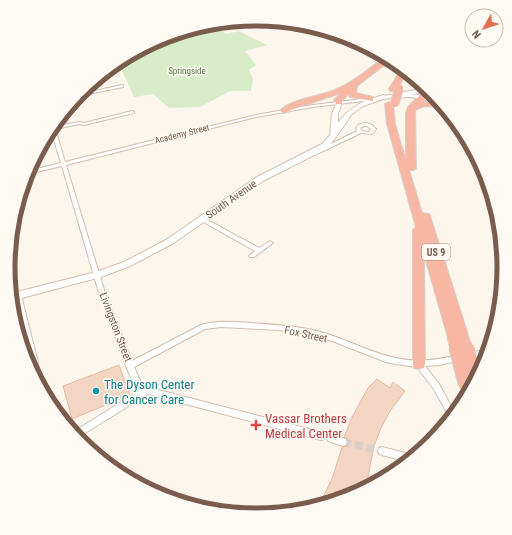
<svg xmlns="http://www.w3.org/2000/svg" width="512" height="535" viewBox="0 0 512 535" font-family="'Roboto Condensed',sans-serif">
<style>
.green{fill:#d8ecc9}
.building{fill:#f3d5c3;stroke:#e6bba3}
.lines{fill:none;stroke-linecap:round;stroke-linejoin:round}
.street-tunnel{stroke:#dcd0c4;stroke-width:8;stroke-dasharray:8 4;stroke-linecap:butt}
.street-casing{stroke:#d1beb0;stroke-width:2}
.secondary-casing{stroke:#d6c0b0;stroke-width:2}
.highway-casing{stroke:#dad1cd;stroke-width:2}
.street{fill:#fff;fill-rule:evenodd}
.secondary{fill:#fff;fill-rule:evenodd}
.highway{fill:#f7b7a3;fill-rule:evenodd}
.highway-bridge-far2-casing{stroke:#dad1cd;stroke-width:10;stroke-linecap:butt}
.highway-bridge-far1-casing{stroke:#dad1cd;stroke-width:13;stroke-linecap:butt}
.highway-bridge-casing{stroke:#dad1cd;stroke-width:16;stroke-linecap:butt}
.highway-bridge-far2{stroke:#f7b7a3;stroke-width:8}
.highway-bridge-far1{stroke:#f7b7a3;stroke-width:11}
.highway-bridge{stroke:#f7b7a3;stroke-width:14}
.culture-dot{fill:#0f9aa8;stroke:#fffaf3;stroke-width:1.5}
.health-dot{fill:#e0444e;stroke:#fffaf3;stroke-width:1.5}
.labels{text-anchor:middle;stroke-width:3;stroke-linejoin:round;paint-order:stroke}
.far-park-label{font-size:9px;fill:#537a41;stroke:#fffaf3}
.far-street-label{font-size:9px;fill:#7a5c4d;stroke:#fffaf3}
.shield{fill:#fffaf3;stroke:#a28b7f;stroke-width:1}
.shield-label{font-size:10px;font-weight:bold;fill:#7a5c4d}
.street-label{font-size:11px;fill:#7a5c4d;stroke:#fffaf3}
.near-culture-label{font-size:13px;fill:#0d838f;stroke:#fffaf3;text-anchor:start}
.near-health-label{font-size:13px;fill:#be3a42;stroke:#fffaf3;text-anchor:start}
.rim{fill:none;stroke:#7a5c4d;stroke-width:5}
</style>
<rect width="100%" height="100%" fill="#fdf6ec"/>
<path class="green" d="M216,27l10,7 13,-3 28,14 -22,6 11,14 -7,5 4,9 -2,12h-21l-30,16 -31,1 -16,-14 -19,3 -14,-31 41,-28z"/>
<path class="building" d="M119,365l11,30 -58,24 -9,-33z
M377,379l13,9 3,-6 12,9 -15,20 -9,17 -7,18 -8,41 -15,10 -31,6 12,-24 10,-32 5,-2v-6l-3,-2 9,-22 15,-27z"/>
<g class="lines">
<path class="street-tunnel" d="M343,442l39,9"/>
<defs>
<path id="street" d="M122,85h1v2l-45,9 2,-2z
M410,94c9,1 24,2 29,10l-16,-5 -13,-2 -30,2 -2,-1c9,-4 22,-4 32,-4z
M371,98l2,1v1l-60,7 -57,10 -190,48 39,128 27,68 69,-36c17,-5 34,-3 51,-2 24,2 49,3 72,10 24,7 47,20 72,25 21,5 42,2 63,-3l2,1 1,2 -1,2 -21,5 -15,1 14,18 14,26 -4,6 -16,-28 -16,-21 -21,-3 -10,-2 -54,-21 -26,-7 -27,-4 -58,-3 -16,2 -71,38 7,16 2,3 178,46 3,1 1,3 -1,3 -3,1 -173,-46 -71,44 -4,-6 66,-41 -4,-4 -9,-21 -27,-73 -37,-127 -35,8 1,-3 33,-8 -9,-29 3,-3 1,1 9,30 191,-47 57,-10z
M132,111l2,1v1l-50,12 -5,-1 -23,5 2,-3 21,-4 5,1z
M366,123l6,2 4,4 -4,5 -11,-1 -42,20h-2l-2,-1 42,-21 -1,-3 4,-4zM364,126h3l4,3 -2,3 -7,-1 -2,-3z
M202,217l57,31 11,-7 3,2 -19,14h-4l-1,-1 6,-5 -55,-31 -1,-1z
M16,293h4l1,2 21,84 -2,3 -7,-11 -18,-76z
M487,350l-1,6 -18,3 -2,-1 -1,-2 1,-2 2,-1z
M331,434l15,5 1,3 -1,3 -3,1 -15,-5 -1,-3 1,-3z
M382,447l27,7 3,2 -7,5 -23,-6 -3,-1 -1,-3 1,-3z"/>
<path id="secondary" d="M426,88l3,3 -30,6 -3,-2 3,-2z
M384,95l3,2 -1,1 -23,8 -11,8 -24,34 -65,33 -91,63 -42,22 -29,11 -87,23 -1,-7 83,-21 28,-10 42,-22 91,-63 65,-33 8,-9 2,-21 5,-13 5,1 -4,12v9c12,-17 27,-23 46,-28z"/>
<path id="highway" d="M382,59l5,4 -30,23 -1,7 17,4v4l-23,-4 -1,-3 -7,6v4h-6l-2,-4 7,-7 -45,15 -12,5 -4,-2c11,-12 37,-14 52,-20 19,-7 34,-20 50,-32z
M400,71l5,4 -9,16h-6l-1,-2z
M420,95h3l4,2 -5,5 16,1 3,4 -17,-1 -9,4 1,58 -2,2h-5l13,43 7,1 1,2 38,119 -2,4 -4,1 -4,-1 -5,3 -4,-1 -25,-87 1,110 -1,4 -5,1 -5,-1 -1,-4v-134l3,-3 -29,-103 -2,-20 4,-2 4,2 2,20 11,37v-48l2,-6z"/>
</defs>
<use href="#street" class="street-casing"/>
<use href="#secondary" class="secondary-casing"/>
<use href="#highway" class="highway-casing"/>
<use href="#street" class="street"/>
<use href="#secondary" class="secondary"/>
<use href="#highway" class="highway"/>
<defs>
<path id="highway-bridge-far2" d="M395,103l4,-15"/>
<path id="highway-bridge-far1" d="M462,335l4,13
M453,337l3,11"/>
<path id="highway-bridge" d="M456,347l10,38
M466,347l9,31"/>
</defs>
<use href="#highway-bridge-far2" class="highway-bridge-far2-casing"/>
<use href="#highway-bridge-far1" class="highway-bridge-far1-casing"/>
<use href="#highway-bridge" class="highway-bridge-casing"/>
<use href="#highway-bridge-far2" class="highway-bridge-far2"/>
<use href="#highway-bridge-far1" class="highway-bridge-far1"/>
<use href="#highway-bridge" class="highway-bridge"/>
</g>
<circle class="culture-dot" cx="96" cy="391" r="4"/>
<path class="health-dot" d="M254 419h4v4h4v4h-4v4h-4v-4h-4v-4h4z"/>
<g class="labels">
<g class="far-park-label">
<text x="187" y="74">Springside</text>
</g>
<g class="far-street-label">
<text transform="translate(182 134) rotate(-14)" y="3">Academy Street</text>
</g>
<rect class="shield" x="422" y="244" width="28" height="16" rx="3"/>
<g class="shield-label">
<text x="436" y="256">US 9</text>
</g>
<g class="street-label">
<text transform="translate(231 199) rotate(-35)" y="4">South Avenue</text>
<text transform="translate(116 327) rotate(69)" y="4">Livingston Street</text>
<text transform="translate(306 334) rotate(12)" y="4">Fox Street</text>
</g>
<g class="near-culture-label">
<text x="104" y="389">The Dyson Center<tspan x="104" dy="15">for Cancer Care</tspan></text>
</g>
<g class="near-health-label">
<text x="265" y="423">Vassar Brothers<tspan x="265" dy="15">Medical Center</tspan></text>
</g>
</g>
<path d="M0 0H512V535H0ZM15 267a241 241 0 1 1 482 0a241 241 0 1 1-482 0Z" fill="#fffaf3" fill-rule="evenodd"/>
<path class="rim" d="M15 267a241 241 0 1 1 482 0a241 241 0 1 1-482 0Z"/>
<g transform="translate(484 28) rotate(231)"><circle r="19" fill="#fffaf3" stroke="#cabbb1"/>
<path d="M0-3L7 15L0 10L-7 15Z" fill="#e76f51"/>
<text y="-6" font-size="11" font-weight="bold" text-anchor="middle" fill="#7a5c4d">N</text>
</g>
</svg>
